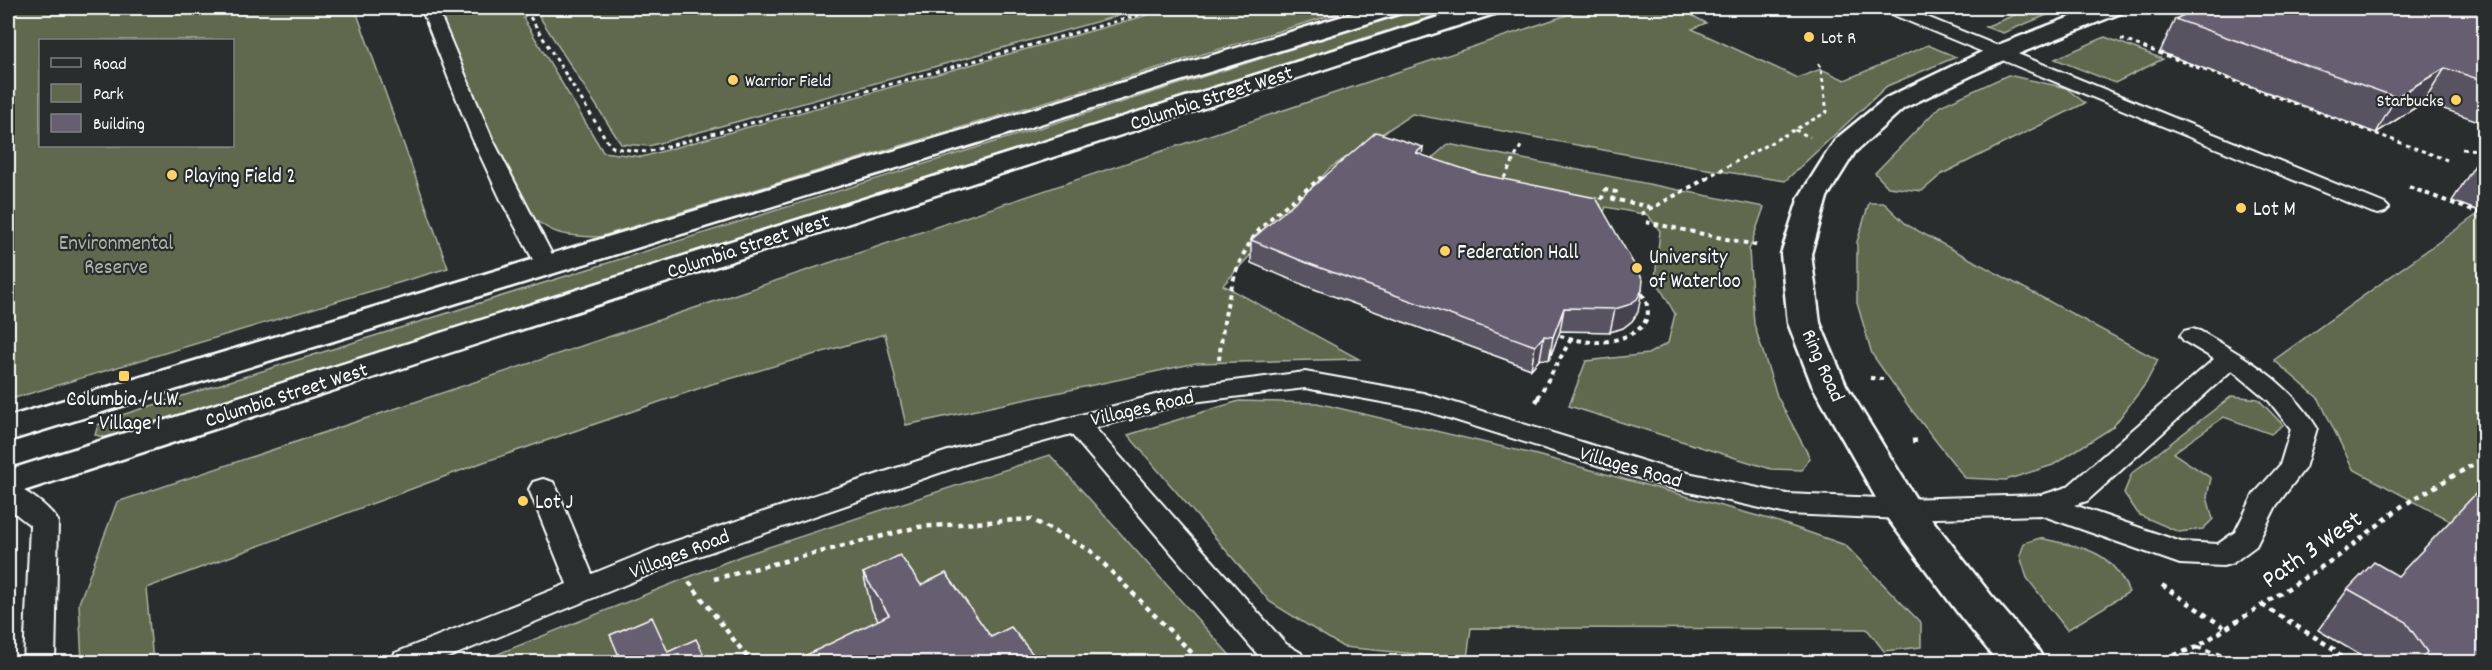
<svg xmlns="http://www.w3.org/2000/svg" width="2492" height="670" viewBox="0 0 2492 670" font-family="Dekko,sans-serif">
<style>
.green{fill:#60674d;stroke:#b0b3a6;stroke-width:1.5;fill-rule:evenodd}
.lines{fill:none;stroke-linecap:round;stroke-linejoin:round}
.lane-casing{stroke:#fff;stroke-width:4}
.street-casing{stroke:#fff;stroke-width:5}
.secondary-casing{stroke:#fff;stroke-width:5}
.path-far2{stroke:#fff;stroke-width:3;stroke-dasharray:4 4;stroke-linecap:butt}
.path-far1{stroke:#fff;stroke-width:4;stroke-dasharray:4.5 4.5;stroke-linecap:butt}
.path{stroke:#fff;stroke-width:4.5;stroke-dasharray:5 5;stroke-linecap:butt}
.lane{fill:#2a2d2e;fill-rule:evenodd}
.street{fill:#2a2d2e;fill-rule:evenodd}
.secondary{fill:#2a2d2e;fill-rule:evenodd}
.wall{fill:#585261;stroke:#fff;stroke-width:1.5}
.shaded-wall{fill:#47424f;stroke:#fff;stroke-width:1.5}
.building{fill:#665f71;stroke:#fff;stroke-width:1.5}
.poi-dot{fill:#ffd166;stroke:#2a2d2e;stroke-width:2}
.labels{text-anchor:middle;stroke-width:4.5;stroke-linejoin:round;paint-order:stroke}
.far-poi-label{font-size:18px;fill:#fff;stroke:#2a2d2e;text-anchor:start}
.street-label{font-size:21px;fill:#fff;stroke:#2a2d2e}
.poi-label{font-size:21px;fill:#fff;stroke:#2a2d2e;text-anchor:start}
.park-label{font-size:21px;fill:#b0b3a6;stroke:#2a2d2e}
.near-street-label{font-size:26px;fill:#fff;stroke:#2a2d2e}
</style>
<rect width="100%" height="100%" fill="#2a2d2e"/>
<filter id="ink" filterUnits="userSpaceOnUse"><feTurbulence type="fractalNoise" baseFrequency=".0167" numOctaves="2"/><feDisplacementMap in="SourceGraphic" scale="12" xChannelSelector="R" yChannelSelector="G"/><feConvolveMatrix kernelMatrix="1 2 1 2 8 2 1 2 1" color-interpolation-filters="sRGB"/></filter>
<g filter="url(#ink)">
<path class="green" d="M8,8h347l93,260 -440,132zM40,40h192v106h-192z
M435,8h99l-11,10 80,134 39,5 531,-149h182l-756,229c-38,-1 -47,-2 -76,-27l-86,-191z
M551,8h595l-497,138 -28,-2 -82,-128z
M1423,8h36l-1352,430 -12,-3 3,-10 11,-6z
M1588,8h130l-25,8 13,7 -14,6 106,49 23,-9 24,11 83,-35 28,12 -69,29 -102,95 -91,-14 -282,-53 -82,54 -107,117 136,74 -163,4 -290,62 -21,-91 -173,50 -231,79 -335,125 7,74h-71l-3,-59 38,-101z
M2032,8h32l-61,25 -18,-6z
M2105,37l58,22 -48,24 -60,-24z
M2008,75l58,13 19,15 -143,71 -20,17 -34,-4 -13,-14 65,-67z
M1448,144l316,63 -15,43 5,74 23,72 33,62 -8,12 -31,-1 -202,-63 17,-45 62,-7 20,-11 7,-29 -20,-35 5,-48 -12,-16 -42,-8 -6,15 -179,-54z
M1869,203h15l23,22 251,135 -12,23 -33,44 -60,38 -47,15 -41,-2 -55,-70 -38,-54 -15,-51v-61z
M2475,216l9,4v319l-131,-70 -34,-70 -45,-39z
M2232,396l26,3 25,26 -12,9 -47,-17 -51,36 38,25 -4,19 6,22 -10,10 -24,3 -40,-17 -15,-22 8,-20z
M1239,401l78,2 220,52 239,66 69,24 76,78v24l-37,4 -17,-22 -396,-1 -4,31 -124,-12 -73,-45 -142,-167z
M1050,455l186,207h-758l263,-106z
M2040,538c43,10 70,10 89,54l-62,38 -40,-52 -7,-22 4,-13z"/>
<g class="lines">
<defs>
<path id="lane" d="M421,8h16l55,130 65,126 -3,5 -8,2 -8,-2 -36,-67 -30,-64z
M1884,8h21l480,196 4,4 -4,4 -7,2 -7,-2 -485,-200z
M2192,329l8,2c46,26 89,51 117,97l-12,40 -29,38 -20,40 -23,17 -10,3 -43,-2 -139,-49 -139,4 -115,-5 -120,-27 -247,-78 -115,-21 -120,15 -90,25 191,216 15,9 4,9h-41l-193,-228 -97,27 -296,102 -241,99h-47l5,-9 172,-69 -38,-95 4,-7 10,-3 10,3 4,7 35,85 66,-27 299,-99 228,-61 120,-15 118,21 246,76 118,25 115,5 140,-4 25,-8 147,-128 -30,-18 -4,-5 4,-5zM2232,370l37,31 22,28 -11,36 -26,29 -19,38 -17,12 -37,-2 -107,-37 13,-4z
M8,484c17,5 41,22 50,37l-3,141h-31l6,-137 -22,-17z"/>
<path id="street" d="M2094,8h30l-3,5 -113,45 -104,50 -49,44 -28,45 -16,57 9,69 26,62 70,114 75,96 47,55 7,12h-47l-37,-45 -73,-98 -76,-134 -24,-62 -7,-69 18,-57 29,-46 9,-13 49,-40 104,-50z"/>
<path id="secondary" d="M1370,8h34l-3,5 -1393,428v-24z
M1467,8h33l-3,5 -1489,483v-26z"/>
</defs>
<use href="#lane" class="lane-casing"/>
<use href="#street" class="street-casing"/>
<use href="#secondary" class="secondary-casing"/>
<path class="path-far2" d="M543,8l-13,9 79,127 5,4 33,4 517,-144
M2121,39l326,121
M1795,130l15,7
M2462,149l22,1
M1504,178l17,-32
M1706,178l121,-66 -6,-43 -4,-10"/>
<path class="path-far1" d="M1501,183l3,-6
M2409,187l75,28
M1598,208l7,-18 11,2 -3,7 37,8
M1641,214l68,-37
M1646,222l114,24
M1560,336c13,3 28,7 42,6 29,-3 61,-19 38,-51
M1219,360c5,-44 12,-101 44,-134 17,-18 39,-32 57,-48l5,2
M1870,378l13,1
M1538,398l33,-59"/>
<path class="path" d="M1536,402l3,-5
M1912,441l9,-1
M714,579l204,-52 113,-8 60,32 110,111
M689,582l62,80
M2162,585l63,43
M2262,605l72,44 10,13
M2197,647l42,15
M2155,662l42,-15 143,-92 62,-49 82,-48"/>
<use href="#lane" class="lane"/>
<use href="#street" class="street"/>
<use href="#secondary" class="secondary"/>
</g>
<path class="wall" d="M2484,8v115l-60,-21 -48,31 -216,-81 15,-33z
M1422,155l216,157 -6,9 -9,7 -13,4 -50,-1 -11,29 -9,-1 -9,10 -225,-83 -55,-23v-23z
M2484,157v56l-32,-12 23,-36z
M863,573l58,12 70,52 -113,-17 -6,-10z
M2398,576l86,87h-111l-55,-33 30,-41z"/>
<path class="shaded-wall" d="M2445,68l-21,34 -48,31 20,-36z
M1423,147l-2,21 -5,-15z
M1642,290l-4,22 -6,9 -9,7 -13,4 5,-23z
M1564,308l-4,23 -11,29 4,-23z
M1544,336l-4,23 -9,10 4,-23z"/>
<path class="building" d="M2199,8h285v73l-39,-13 -49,29 -221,-78z
M1376,132l47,15 -7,6 63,21 117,24 47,82 -1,10 -5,9 -9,6 -13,4 -51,-1 -11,29 -9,-1 -9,10 -228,-83 -56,-23z
M2484,157v11l-9,-3z
M2484,485v178h-66l9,-11 -22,-31 -57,-32 26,-27 24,14z
M900,555l21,30 25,-12 45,64 20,-10 29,36h-250l99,-48 -26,-42z
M652,617l16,35 28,-13 12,24h-86l-12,-28z"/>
</g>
<g class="poi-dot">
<circle cx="1809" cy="37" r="6"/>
<circle cx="733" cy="80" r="6"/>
<circle cx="2456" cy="100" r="6"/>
<circle cx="172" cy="175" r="6"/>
<circle cx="2241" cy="208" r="6"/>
<circle cx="1445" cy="251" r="6"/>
<circle cx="1637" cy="268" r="6"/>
<rect x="118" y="370" width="12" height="12" rx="3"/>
<circle cx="523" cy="501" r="6"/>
</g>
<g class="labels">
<g class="far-poi-label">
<text x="1821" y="43">Lot R</text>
<text x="745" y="86">Warrior Field</text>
<text x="2444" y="106" text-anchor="end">Starbucks</text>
</g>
<g class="street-label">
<text transform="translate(1211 97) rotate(-18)" y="7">Columbia Street West</text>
<text transform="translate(748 245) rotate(-18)" y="7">Columbia Street West</text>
<text transform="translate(1824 365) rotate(66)" y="7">Ring Road</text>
<text transform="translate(286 394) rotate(-18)" y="7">Columbia Street West</text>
<text transform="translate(1142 407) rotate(-13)" y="7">Villages Road</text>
<text transform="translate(1631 466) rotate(16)" y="7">Villages Road</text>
<text transform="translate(679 553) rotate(-21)" y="7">Villages Road</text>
</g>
<g class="poi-label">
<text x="184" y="182">Playing Field 2</text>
<text x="2253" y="215">Lot M</text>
<text x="1457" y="258">Federation Hall</text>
<text x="1649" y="263">University<tspan x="1649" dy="24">of Waterloo</tspan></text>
<text x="124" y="405" text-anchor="middle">Columbia / U.W.<tspan x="124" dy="24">- Village 1</tspan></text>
<text x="535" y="508">Lot J</text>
</g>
<g class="park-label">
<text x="116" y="249">Environmental<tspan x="116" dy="24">Reserve</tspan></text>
</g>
<g class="near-street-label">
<text transform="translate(2311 548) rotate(-35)" y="9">Path 3 West</text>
</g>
</g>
<rect width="2492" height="670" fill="none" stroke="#2a2d2e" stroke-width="30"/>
<rect x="15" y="15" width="2462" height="640" fill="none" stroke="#fff" stroke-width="2" filter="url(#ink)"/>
<rect x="39" y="39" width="195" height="108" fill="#2a2d2e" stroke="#7f8182" stroke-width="1.5"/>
<rect x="51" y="58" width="30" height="9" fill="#2a2d2e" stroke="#7f8182" stroke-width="1.5"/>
<text x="93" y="69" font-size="18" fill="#ffffff">Road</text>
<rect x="51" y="84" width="30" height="18" fill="#60674d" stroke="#7f8182" stroke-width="1.5"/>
<text x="93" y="99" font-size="18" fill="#ffffff">Park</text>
<rect x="51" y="114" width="30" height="18" fill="#665f71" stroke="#7f8182" stroke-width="1.5"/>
<text x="93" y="129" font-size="18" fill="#ffffff">Building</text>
</svg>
